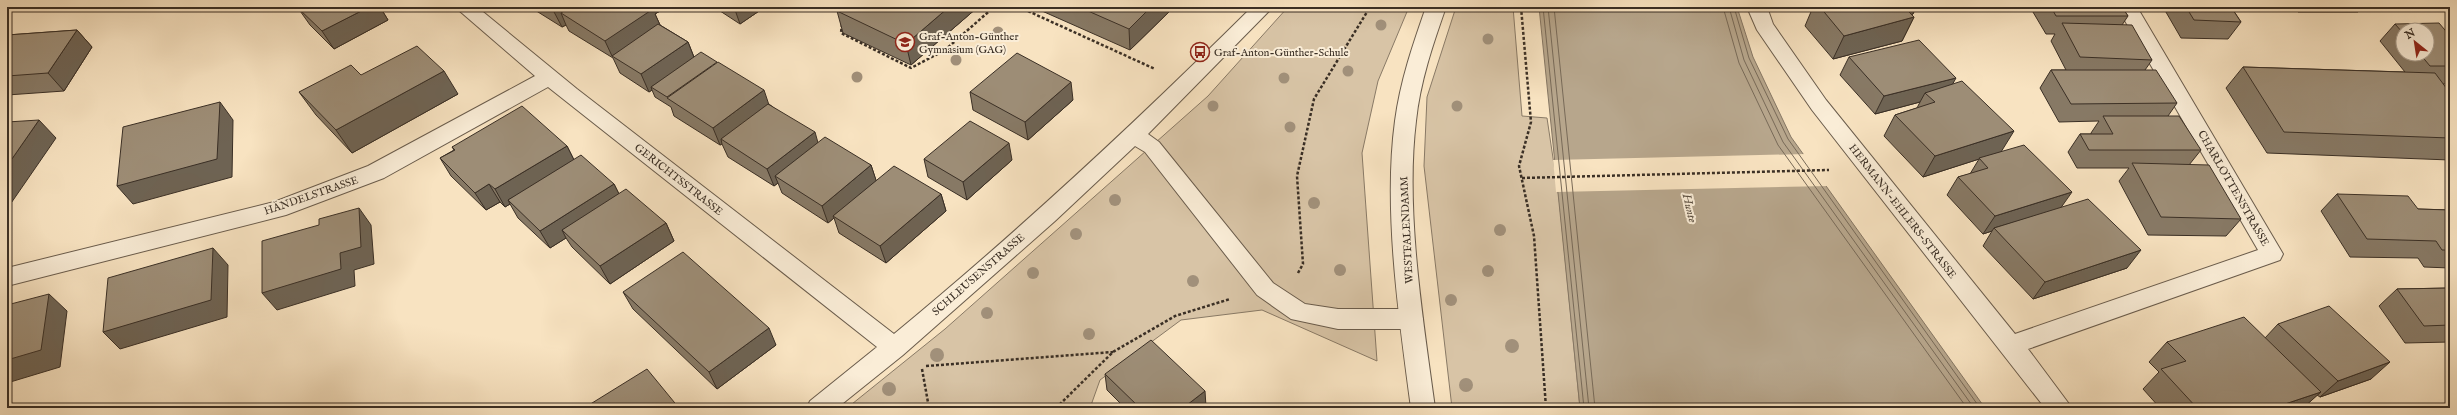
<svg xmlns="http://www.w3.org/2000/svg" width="2457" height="415" viewBox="0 0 2457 415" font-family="'IM FELL English',serif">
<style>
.green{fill:#d8c4a6;stroke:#897a66}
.water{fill:#b7a68c;stroke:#857663}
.pier{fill:#f8e3c1}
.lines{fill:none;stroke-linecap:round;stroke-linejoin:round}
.shore{stroke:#786a58;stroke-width:1}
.minor-casing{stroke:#6a5c4c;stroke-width:2}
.tertiary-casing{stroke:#6a5c4c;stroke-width:2}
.path{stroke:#3a2f25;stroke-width:2.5;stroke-dasharray:3 2;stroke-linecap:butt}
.minor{fill:#faedd7;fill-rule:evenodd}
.tertiary{fill:#faedd7;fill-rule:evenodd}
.tree{fill:#a1907a}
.wall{fill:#877965;stroke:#3a2f25;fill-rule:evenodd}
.shaded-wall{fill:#6e6353;stroke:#3a2f25}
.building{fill:#9d8d76;stroke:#3a2f25}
.labels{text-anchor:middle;stroke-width:4;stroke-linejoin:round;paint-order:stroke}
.poi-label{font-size:11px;fill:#3a2f25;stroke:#faedd7;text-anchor:start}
.street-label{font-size:11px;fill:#3a2f25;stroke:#faedd7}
.water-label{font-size:12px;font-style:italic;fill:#594d3f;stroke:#faedd7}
</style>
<rect width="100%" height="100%" fill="#f8e3c1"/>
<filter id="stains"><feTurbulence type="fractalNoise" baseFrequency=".005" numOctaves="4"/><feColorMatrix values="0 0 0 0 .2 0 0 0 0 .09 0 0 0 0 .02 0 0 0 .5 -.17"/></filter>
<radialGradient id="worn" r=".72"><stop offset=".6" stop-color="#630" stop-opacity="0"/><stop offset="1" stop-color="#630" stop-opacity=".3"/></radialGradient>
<path class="green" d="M1288,7h121l-31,74 -16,72 15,208 -115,-51 -81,10 -81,60 -10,28h-243l98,-79 263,-233z
M1456,7h57l9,109 25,2 12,80 21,210h-128l-28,-242 3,-69z"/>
<path class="water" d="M1539,7h198l16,50 38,80 194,271h-405z"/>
<path class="pier" d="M1806,154l23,32 -273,6 -3,-32z"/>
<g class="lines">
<path class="shore" d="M1543,7l41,401
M1548,7l41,401
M1554,7l41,401
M1723,7l16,56 39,82 189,263
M1729,7l15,53 39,82 191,266
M1734,7l15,51 39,81 192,269"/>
<defs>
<path id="minor" d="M455,7h22l100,82 317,245c125,-103 243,-213 358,-327h21l-125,127 11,8 114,141 32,21 33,5h73l8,3 4,7 -4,7 -8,3h-73l-47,-10 -34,-24 -112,-143 -10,-6 -80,75 -152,134 -66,53h-30l3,-7 67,-54 -329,-260 -164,91 -98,37 -279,71v-18l267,-66 94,-36 167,-90z
M1747,7h20l6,17 53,76 189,234 243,-84 -141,-243h20l146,247 -3,6 -252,89 44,59h-27l-233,-298 -55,-80z"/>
<path id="tertiary" d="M1426,7h20c-13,37 -26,75 -30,114 -11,89 7,198 19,287h-24c-12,-89 -28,-199 -16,-287 5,-39 18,-77 31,-114z"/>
</defs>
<use href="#minor" class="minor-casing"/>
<use href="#tertiary" class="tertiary-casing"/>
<path class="path" d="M1019,7l136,62
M1521,7l10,115 -12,44 15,70 12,172
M842,24l-1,9 70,35 34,-18 49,-43
M1522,178l307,-8
M1298,273l5,-9 -6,-88 17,-77 56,-92
M926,366l187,-14
M922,369l7,39
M1056,408l57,-56 62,-36 55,-17"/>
<use href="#minor" class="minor"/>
<use href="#tertiary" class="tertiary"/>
</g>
<g class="tree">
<circle cx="1381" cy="25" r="5.5"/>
<circle cx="998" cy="32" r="5.5"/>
<circle cx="1488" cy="39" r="5.5"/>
<circle cx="956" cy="60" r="5.5"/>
<circle cx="1348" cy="71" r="5.5"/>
<circle cx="857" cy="77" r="5.5"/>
<circle cx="1284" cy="78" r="5.5"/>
<circle cx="1213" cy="106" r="5.5"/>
<circle cx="1457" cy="106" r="5.5"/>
<circle cx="1290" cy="127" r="5.5"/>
<circle cx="1115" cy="200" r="6"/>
<circle cx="1314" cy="203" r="6"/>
<circle cx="1500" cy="230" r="6"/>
<circle cx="1076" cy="234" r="6"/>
<circle cx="1340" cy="270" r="6"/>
<circle cx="1488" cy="271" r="6"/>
<circle cx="1033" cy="273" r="6"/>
<circle cx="1193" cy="281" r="6"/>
<circle cx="1451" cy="300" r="6"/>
<circle cx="987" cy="313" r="6"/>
<circle cx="1089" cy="334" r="6"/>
<circle cx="1512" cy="346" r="7"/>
<circle cx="937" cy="355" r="7"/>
<circle cx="1466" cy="385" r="7"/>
<circle cx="889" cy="389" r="7"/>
</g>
<path class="wall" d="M299,7h81l8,13 -54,29 -24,-24 -12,-17z
M530,7h128l2,4 -5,3 5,11 28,17 6,15 75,47 49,39 53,22 5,16 65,13 5,17 -60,52 -47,-30 -5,-15 -6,5 -46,-30 -4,-10 -4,3 -46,-29 -6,-13 -2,1 -46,-29 -3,-9 -16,-10 -3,-7 -3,2 -29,-19 -7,-15 -44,-27 -3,-6 -4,2z
M714,7h51l-25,17z
M842,7h136l-67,58 -68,-32 -6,-22z
M1033,7h141l-44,43z
M1813,7h103l-3,7 -2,1 3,2 -12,24 -69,18 -28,-33z
M2030,7h92l6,9 -6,9 30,35 -7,10 32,33 -9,13 33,34 -12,15 52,54 -15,17 -78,-1 -29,-54 10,-13h-52l-9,-16 12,-18h11v-1l8,-12 -40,1 -19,-34 11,-18h15l-15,-29 4,-7h-9z
M2163,7h68l10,15 -13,17 -47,-1z
M2295,7h67l-4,5h-60z
M2395,24l55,42v18h-7l7,9v67l-183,-7 -41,-65 17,-21 162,5 -25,-31zM2403,30l24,24h-24z
M77,30l15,17 -28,44 -57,4v-60z
M1849,57l103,27 49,68 126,116 -94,31 -50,-53 9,-15 -9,3 -36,-39 11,-18 12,-3 9,-15 -56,18 -39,-41 11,-21 22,-7 3,-6 -45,12 -35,-39z
M299,92l159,2 -106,59 -36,-38z
M970,92l103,8 -45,40 -55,-30z
M567,146l7,14 40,24 5,10 47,29 8,18 -64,43 -38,-37 -6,-9 -16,10 -32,-30 -8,-14 -5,3 -5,-5 -14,8 -35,-34 -11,-18 14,-8 -2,-3z
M924,159l88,1 -45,40 -39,-23z
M2337,194l81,15 32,1v58l-26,-1 -6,-9 -68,-1 -29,-46z
M2450,288v54l-45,1 -26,-37 18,-17z
M623,292l153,53 -59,44 -84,-80z
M2278,324l93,55 -51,18 -3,-2 -14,13h-143l-17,-19 16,-17 -10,-10 18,-20 98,-4z
M1105,374l101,33 -1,1h-80l-18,-18z"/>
<path class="shaded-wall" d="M369,7h11l8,13 -54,29 -12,-18z
M558,7h36l-33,6 5,12 -4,2 -9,-17z
M643,7h15l2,4 -5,3 6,13 -49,29 -7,-15z
M734,7h31l-25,17z
M949,7h29l-67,58 -5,-21z
M1151,7h23l-44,43 -1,-21z
M1888,7h28l-3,7 -31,7z
M1914,17l-12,24 -69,18 11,-23z
M77,30l15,17 -28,44 -16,-18z
M688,42l7,18 -44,27 1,3 -3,2 -8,-18z
M444,71l14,23 -106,59 -16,-23z
M1956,78l-10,18 -21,-3 -5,9 -45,12 9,-18z
M1071,82l2,18 -45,40 -3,-18z
M764,90l6,18 -49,31 1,5 -2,1 -7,-17z
M220,102l13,18 -1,57 -99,27 -16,-18z
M39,120l17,18 -49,71v-43z
M2014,131l-13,21 -78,25 12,-21z
M815,132l5,18 -45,26 3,7 -4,3 -7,-17z
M1009,143l3,17 -45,40 -4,-18z
M567,146l9,18 -68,36 2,4 -5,3 -10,-18z
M871,165l6,18 -44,33 1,2 -6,5 -6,-17z
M489,184l11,18 -14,8 -11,-17z
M614,184l9,18 -61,28 4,8 -16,10 -10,-17z
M2072,192l-12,17 -66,19 -2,3 -9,3 12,-18z
M941,194l5,17 -60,52 -6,-17z
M359,208l12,17 3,39 -20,6 1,16 -78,24 -15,-17 78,-40z
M666,223l8,18 -64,43 -10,-18z
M213,248l15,17 -1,52 -107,32 -17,-17z
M2141,250l-14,18 -94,31 12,-17z
M49,294l18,17 -7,56 -53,16v-23z
M769,328l7,17 -59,44 -8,-17z
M2390,362l-19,17 -51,18 18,-16z
M1205,391l1,16 -1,1h-22z
M2321,392l-18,16h-22l4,-4z"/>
<path class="building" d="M299,7h70l-47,24 -24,-23z
M549,7h9l-5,3z
M570,7h80l3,2 -48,32 -44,-28z
M842,7h107l-43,37 -69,-33z
M1079,7h72l-22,22z
M1820,7h84l10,10 -70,19z
M2051,7h71l6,9h-72z
M2186,7h45l10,15 -47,-2z
M2062,23l70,2 20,35 -72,-3z
M2439,23l11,13v30h-20l-10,-12h7v-24h-24v3l-8,-9z
M658,24l30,18 -47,32 -29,-18z
M77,30l-29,43 -41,3v-41z
M1919,40l37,38 -72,18 -35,-39z
M417,46l27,25 -108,59 -37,-38 52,-27 10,10z
M701,52l16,10 -50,35 -16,-10z
M1017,53l54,29 -46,40 -55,-30z
M718,62l46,28 -51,38 -46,-30z
M2243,67l192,6 15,20v45l-166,-6z
M2051,70h105l21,33 -106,1z
M1962,81l52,50 -79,25 -40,-41 40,-13 -10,-9z
M220,102l-3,57 -100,27 6,-59z
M768,104l47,28 -48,37 -46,-30z
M522,106l45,40 -72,43 -6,-5 -14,9 -35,-35 15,-8 -3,-3z
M2103,116h76l22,34h-112l-9,-16h33z
M39,120l-32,46v-44z
M970,121l39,22 -46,39 -39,-23z
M825,137l46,28 -49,41 -47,-30z
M2024,145l48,47 -77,24 -37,-39 30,-9 -9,-10z
M581,155l33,29 -74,47 -32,-31z
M2132,163l77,2 32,54 -80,-2z
M894,166l47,28 -61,52 -47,-30z
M626,189l40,34 -66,43 -38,-36z
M2337,194l71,2 10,13 32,1v40h-8l-6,-9 -69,-2z
M2088,199l53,51 -96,32 -51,-54z
M359,208l2,39 -21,6 1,16 -79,24v-52l57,-16v-6z
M213,248l-2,52 -108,32 5,-54z
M683,252l86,76 -60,44 -86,-80z
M2450,288v37l-26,1 -27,-37z
M49,294l-8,56 -34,10v-55z
M2329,306l61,56 -52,19 -60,-57z
M2244,317l77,75 -36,12 5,4h-93l-36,-39 25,-8 -19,-19z
M1151,340l54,51 -22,17h-43l-35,-34z
M647,369l32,39h-95z"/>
<defs>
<symbol id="school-ring" viewBox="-11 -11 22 22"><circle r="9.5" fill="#faedd7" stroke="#8f2418" stroke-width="1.5"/><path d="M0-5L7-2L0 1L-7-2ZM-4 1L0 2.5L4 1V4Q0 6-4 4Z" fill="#8f2418"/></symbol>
<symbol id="bus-ring" viewBox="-11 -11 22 22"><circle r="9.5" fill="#faedd7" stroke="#8f2418" stroke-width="1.5"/><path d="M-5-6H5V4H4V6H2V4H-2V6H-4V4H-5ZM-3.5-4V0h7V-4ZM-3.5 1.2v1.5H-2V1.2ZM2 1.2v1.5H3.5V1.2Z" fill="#8f2418"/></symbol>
</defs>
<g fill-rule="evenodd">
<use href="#school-ring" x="894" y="31" width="22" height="22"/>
<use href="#bus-ring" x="1189" y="41" width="22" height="22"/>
</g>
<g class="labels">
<g class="poi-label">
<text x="919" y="40">Graf-Anton-Günther<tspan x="919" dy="13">Gymnasium (GAG)</tspan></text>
<text x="1214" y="56">Graf-Anton-Günther-Schule</text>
</g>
<g class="street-label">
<text transform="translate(679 179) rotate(38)" y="4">GERICHTSSTRASSE</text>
<text transform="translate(2234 188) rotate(60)" y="4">CHARLOTTENSTRASSE</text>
<text transform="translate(311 195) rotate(-19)" y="4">HÄNDELSTRASSE</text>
<text transform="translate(1903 211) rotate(52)" y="4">HERMANN-EHLERS-STRASSE</text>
<text transform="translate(1406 230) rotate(-93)" y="4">WESTFALENDAMM</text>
<text transform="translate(978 274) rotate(-41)" y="4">SCHLEUSENSTRASSE</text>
</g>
<g class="water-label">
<text transform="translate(1690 208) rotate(77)" y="4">Hunte</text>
</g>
</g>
<rect width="2457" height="415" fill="none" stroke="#f8e3c1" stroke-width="24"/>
<rect x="8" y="8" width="2441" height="399" fill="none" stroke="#3a2f25" stroke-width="2"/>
<rect x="12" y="12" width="2433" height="391" fill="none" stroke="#3a2f25"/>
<g transform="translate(2415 42) rotate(330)"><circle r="19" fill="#faedd7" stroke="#ada190"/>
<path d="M0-3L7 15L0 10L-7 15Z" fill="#8f2418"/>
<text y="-6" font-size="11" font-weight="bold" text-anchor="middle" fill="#3a2f25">N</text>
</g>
<rect width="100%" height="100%" filter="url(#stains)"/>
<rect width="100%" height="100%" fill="url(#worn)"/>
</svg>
